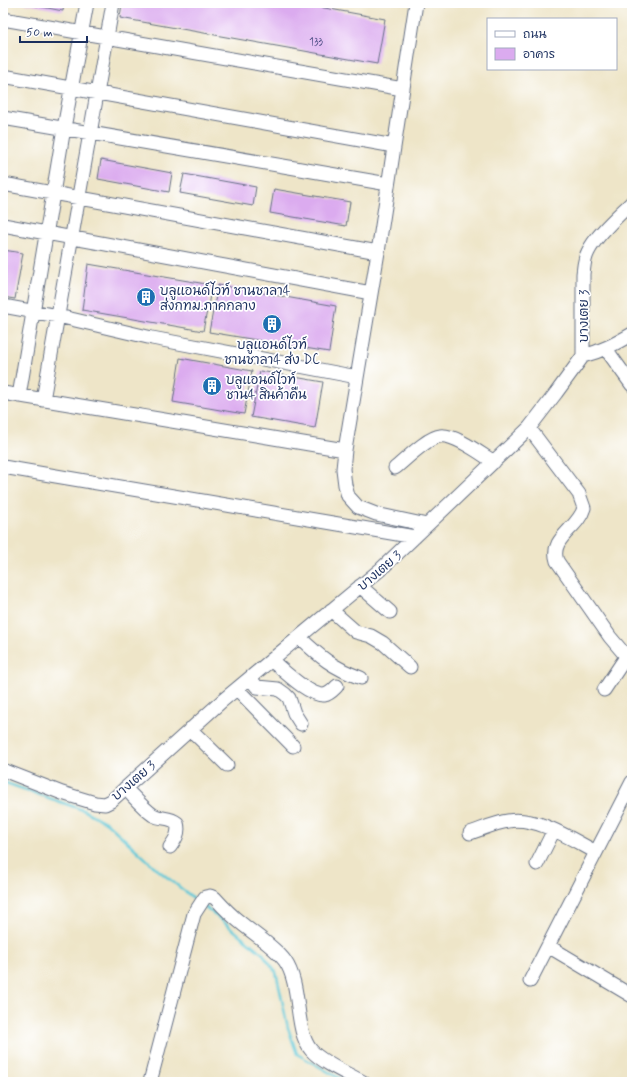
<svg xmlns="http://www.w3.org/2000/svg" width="635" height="1085" viewBox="0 0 635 1085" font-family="Mynerve,'Playpen Sans Thai',sans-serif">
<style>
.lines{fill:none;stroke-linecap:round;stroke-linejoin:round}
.stream{stroke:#5dc8d8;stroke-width:2.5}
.building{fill:#dbabef}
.minor-casing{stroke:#656f83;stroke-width:15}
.minor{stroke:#fff;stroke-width:13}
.labels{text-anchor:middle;stroke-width:3.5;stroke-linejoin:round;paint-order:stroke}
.number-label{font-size:11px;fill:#4b4e82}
.poi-label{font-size:13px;fill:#1b2f5e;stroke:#fff;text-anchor:start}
.street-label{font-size:13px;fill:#1b2f5e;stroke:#fff}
</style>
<rect width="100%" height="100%" fill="#fff"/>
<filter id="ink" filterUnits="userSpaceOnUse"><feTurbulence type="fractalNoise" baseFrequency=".025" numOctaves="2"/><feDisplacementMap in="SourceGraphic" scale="8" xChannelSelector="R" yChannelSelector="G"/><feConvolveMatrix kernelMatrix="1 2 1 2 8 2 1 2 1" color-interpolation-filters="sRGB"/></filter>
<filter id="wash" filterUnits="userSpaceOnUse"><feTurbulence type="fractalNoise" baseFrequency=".012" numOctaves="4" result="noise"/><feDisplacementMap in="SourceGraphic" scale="16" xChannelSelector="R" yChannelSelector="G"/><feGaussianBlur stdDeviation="0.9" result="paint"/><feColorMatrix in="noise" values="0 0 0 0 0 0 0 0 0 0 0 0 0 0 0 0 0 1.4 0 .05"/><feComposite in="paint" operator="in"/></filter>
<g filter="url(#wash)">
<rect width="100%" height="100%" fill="#eee5c8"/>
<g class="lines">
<path class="stream" d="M3,782l80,28 24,13 51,47 39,31
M204,906l59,48 13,18 12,56 9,26 49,28"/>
</g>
<g id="blocks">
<path class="building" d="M22,3h42l-1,8z
M122,3h175l88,16 -8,45 -257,-46z
M101,160l71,13 -3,19 -71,-13z
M184,174l72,13 -3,19 -73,-13z
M274,189l76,13 -4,24 -76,-13z
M3,250l20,3 -8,46 -12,-2z
M88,264l124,21 -9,46 -121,-21z
M218,285l118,21 -7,46 -120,-20z
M180,358l72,13 -8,43 -71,-12z
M260,371l63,11 -8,46 -64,-11z"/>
</g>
</g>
<g filter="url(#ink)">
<use href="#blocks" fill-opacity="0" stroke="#656f83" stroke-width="1"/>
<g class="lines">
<defs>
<path id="minor" d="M416,3l-38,249 -33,198 -2,19 2,16 3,11 10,11 18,7 51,11
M3,19l400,70
M3,76l391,70
M3,118l385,66
M3,184l375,68
M3,225l368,68
M3,306l55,10 94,22 205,39
M606,349l26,36
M583,356c19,-5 32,-12 49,-22
M3,393l342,57
M19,396l45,-268 23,-125
M43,400l70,-397
M529,428l50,66 5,14c-6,21 -35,30 -27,53l53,76 22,26
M3,467l412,70
M395,468c10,-8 33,-31 45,-32 15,-2 41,18 54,26
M360,586l30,26
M331,610l25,22 15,4 12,7 27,24
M299,637c21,20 34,31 62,41
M271,660c12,10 38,36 53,35 6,-1 9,-5 13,-9
M250,678l7,9 21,2 7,5 4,4 5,15 7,11
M237,689l56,57
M604,690l22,-33
M190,729l37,36
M3,770l59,23 33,10 10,1 6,-3 111,-100 159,-132 148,-141 27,-35 27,-37v-82c1,-7 1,-15 5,-22 7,-16 31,-37 44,-50
M125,788c9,9 18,20 28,27 9,5 16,1 24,8 3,10 -2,17 -7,24
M470,833c12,-4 25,-10 38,-12 29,-5 63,18 88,31
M537,864l17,-34
M548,946l84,50
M530,981l102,-199
M150,1082l44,-168 11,-17 5,-1 5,2c8,9 17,18 26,25 13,11 34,24 44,38 17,24 9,69 26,89 10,12 37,24 52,32"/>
</defs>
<use href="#minor" class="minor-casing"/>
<use href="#minor" class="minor"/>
</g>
</g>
<defs>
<symbol id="building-disc" viewBox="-11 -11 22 22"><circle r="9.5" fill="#1f6fb2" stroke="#fff"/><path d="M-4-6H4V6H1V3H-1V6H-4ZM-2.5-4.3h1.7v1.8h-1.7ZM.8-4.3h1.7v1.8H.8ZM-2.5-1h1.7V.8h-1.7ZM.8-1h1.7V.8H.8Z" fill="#fff"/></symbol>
</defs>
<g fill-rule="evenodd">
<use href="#building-disc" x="135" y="286" width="22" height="22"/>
<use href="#building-disc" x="261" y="313" width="22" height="22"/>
<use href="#building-disc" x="201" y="375" width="22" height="22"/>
</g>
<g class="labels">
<g class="number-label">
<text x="316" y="45">133</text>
</g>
<g class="poi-label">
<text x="160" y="295">บลูแอนด์ไวท์ ชานชาลา4<tspan x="160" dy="15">ส่งกทม.ภาคกลาง</tspan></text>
<text x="272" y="349" text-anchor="middle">บลูแอนด์ไวท์<tspan x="272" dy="15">ชานชาลา4 ส่ง DC</tspan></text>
<text x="226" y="384">บลูแอนด์ไวท์<tspan x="226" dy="15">ชาน4 สินค้าคืน</tspan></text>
</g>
<g class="street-label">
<text transform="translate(583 316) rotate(-90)" y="5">บางเตย 3</text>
<text transform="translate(379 570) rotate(-41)" y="5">บางเตย 3</text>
<text transform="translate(133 780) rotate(-41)" y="5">บางเตย 3</text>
</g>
</g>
<rect width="635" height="1085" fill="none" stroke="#fff" stroke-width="16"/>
<rect x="487" y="18" width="130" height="52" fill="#ffffff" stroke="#a4acbf"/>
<rect x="495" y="31" width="20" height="6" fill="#ffffff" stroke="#a4acbf"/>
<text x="523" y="38" font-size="12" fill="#1b2f5e">ถนน</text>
<rect x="495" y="48" width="20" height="12" fill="#dbabef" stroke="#a4acbf"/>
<text x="523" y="58" font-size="12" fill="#1b2f5e">อาคาร</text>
<path d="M20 36v6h67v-6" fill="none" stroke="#1b2f5e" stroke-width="2"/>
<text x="26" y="36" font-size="12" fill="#1b2f5e" stroke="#ffffff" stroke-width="3" paint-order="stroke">50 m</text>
</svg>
